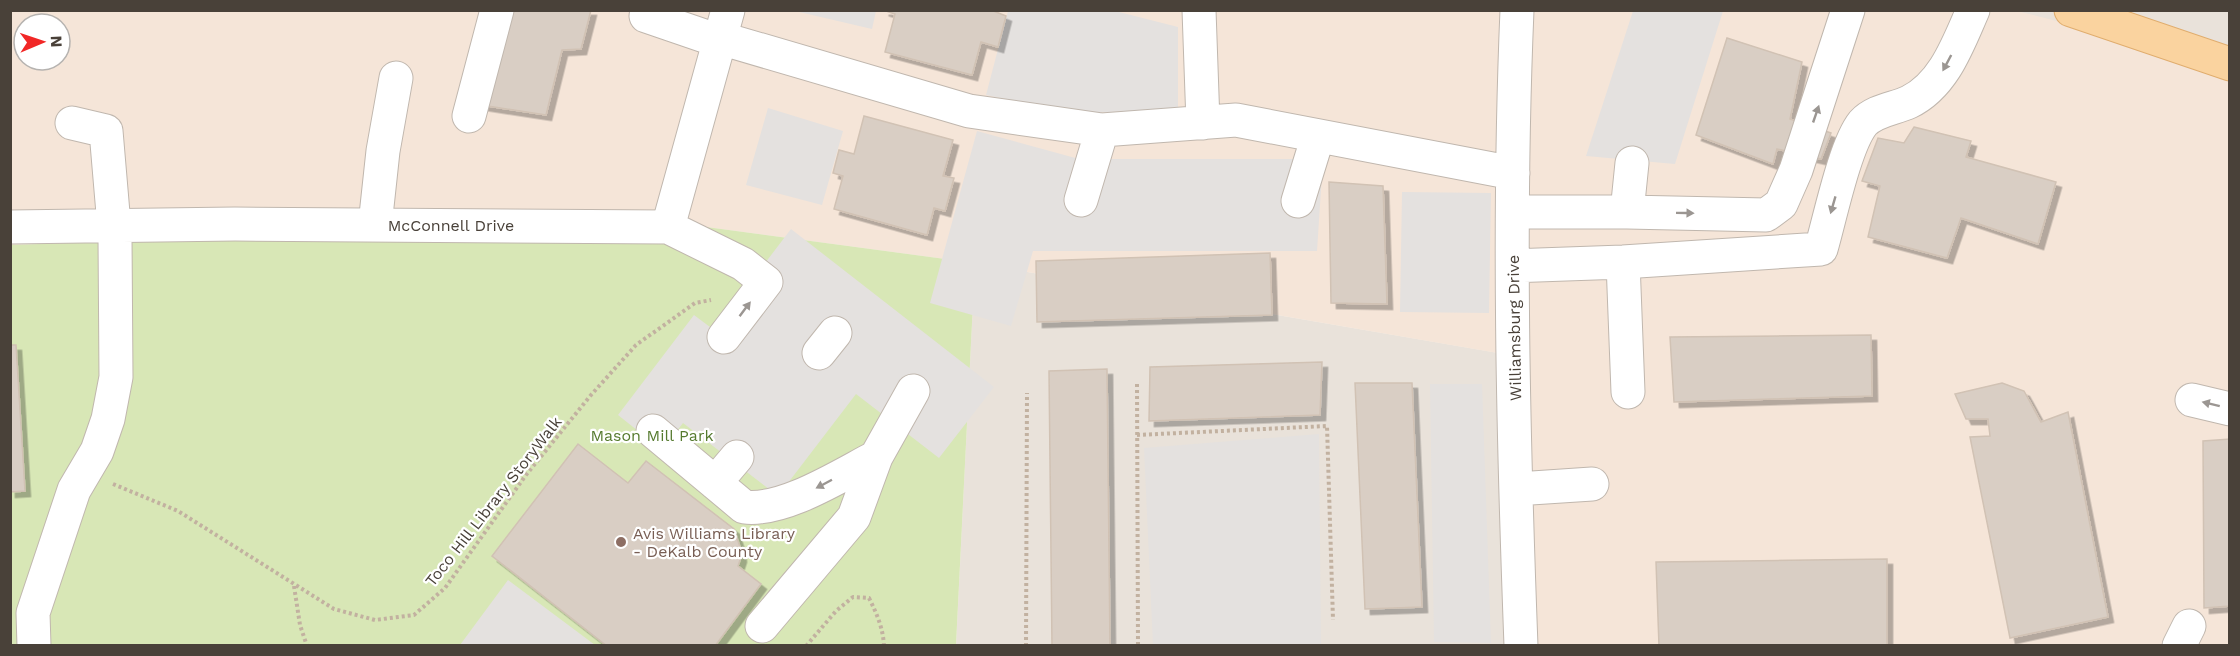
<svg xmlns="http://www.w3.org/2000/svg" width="2240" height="656" viewBox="0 0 2240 656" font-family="'Work Sans',sans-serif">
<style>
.residential{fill:#e9e2da}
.commercial{fill:#f5e5d8;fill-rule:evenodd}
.green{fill:#d8e7b6}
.parking{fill:#e4e1df}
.building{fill:#d9cec4;stroke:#d1c2b4;stroke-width:1.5;filter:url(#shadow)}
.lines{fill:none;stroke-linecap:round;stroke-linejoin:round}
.minor-casing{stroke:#c0b7ae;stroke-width:35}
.major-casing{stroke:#e0ad6e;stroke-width:35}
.path{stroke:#c2b1a0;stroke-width:4;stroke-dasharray:3 3;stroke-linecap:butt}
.minor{stroke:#fff;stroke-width:33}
.major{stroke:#fad39f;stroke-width:33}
.oneway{fill:#9b9692}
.education-dot{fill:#8d6e63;stroke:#fff;stroke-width:2}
.labels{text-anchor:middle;stroke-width:4.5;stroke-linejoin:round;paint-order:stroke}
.street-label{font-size:16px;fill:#494139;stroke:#fff}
.park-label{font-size:16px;fill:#557a2e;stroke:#fff}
.education-label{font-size:16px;fill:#785e54;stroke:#fff;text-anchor:start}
</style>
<defs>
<filter id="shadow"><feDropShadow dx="5.5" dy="5.5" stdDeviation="0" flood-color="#0004"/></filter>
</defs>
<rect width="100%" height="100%" fill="#f5f1eb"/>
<path class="residential" d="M2014,11h215v54z
M975,263l541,93 10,289 -570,1z"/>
<path class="commercial" d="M2013,10l216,55v580h-703l-11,-289 -540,-93 -306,-41 -658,23 -1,-234zM24,24h36v36h-36z"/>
<path class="green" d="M669,222l306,41 -19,382h-945l-1,-400z"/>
<path class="parking" d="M795,11l81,-1v1l-4,18z
M1008,11h107l63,16v83l-102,3 -90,-18z
M1633,11h90l-48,153 -89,-8z
M768,108l75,23 -21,74 -76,-20z
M977,131l102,28h244l-6,92h-284l-22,75 -81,-23z
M1402,192l89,1 -2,120 -89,-1z
M791,229l203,158 -55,71 -83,-64 -78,102 -95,-73 -21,27 -44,-35 76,-100 20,15z
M1430,384h52l9,259 -57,-1z
M1319,434l2,211h-168l-9,-197z
M508,580l87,65h-135z"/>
<path class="building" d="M507,10h84l-10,39 -19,1 -16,65 -65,-10z
M991,10l15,6 -8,31 -17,-5 -9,33 -87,-23 10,-38 -12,-4z
M1727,38l75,24 -12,57 41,14 -10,26 -44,-10 -4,15 -77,-29z
M864,116l89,24 -10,36 11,2 -9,33 -11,-3 -7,27 -93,-26 9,-33 -10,-3 6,-23 15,4z
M1914,127l57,14 -5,16 90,25 -18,62 -77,-26 -14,40 -79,-21 12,-51 -18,-5 16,-43 26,5z
M1329,182l54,4 4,118 -56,-1z
M1270,253l2,62 -235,7 -1,-61z
M1871,335l1,61 -198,6 -4,-65z
M10,345h6l9,146 -15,1z
M1322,362l-2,53 -171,6 1,-54z
M1107,369l3,277h-58l-3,-275z
M1355,383h57l10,224 -57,2z
M2002,383l22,8 17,31 27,-10 40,205 -98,21 -40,-201 20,-1 -2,-17h-22l-11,-25z
M2230,439v167l-26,2 -1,-167z
M578,444l50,39 18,-22 88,68 6,18 1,10 -3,9 23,18 -46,62h-108l-115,-90z
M1887,559v87h-228l-3,-84z"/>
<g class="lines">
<defs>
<path id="minor" d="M1199,10l4,113
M1517,10c-9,212 -4,424 4,636
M646,16l73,25
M720,38l249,73 133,19 134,-10 277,53
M469,116l28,-106
M1081,200l21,-70
M1298,201l20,-65
M1513,212h114l5,-49
M1627,212l139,3 15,-11 15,-34 52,-160
M375,225l8,-74 13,-73
M10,227l225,-3 433,3 60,-217
M668,227l75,37 23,18 -42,55
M1623,262l5,130
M1513,266l110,-4 198,-13c9,-31 24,-104 42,-126 12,-13 31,-14 46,-21 35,-17 49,-58 64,-92
M819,353l16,-20
M2192,400l38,9
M653,431l91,76c40,5 97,-32 132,-50
M715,483l22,-26
M1516,489l76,-5
M762,626l92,-109 22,-60 37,-66
M34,646l-1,-33 41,-123 23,-39 11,-32 8,-42 -1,-140 -9,-106 -34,-8
M2179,646l10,-20"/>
<path id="major" d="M2071,10l159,54"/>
</defs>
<use href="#minor" class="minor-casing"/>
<use href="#major" class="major-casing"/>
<path class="path" d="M1137,384l1,262
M1137,435l190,-9 6,194
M113,484l65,27 156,98 41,11 39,-5 31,-27 81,-113 65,-80 45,-50 59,-42 16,-3
M294,586l6,39 7,21
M806,646l30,-35 17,-14 16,1c8,16 14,30 15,48
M1026,646l1,-253"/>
<use href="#minor" class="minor"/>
<use href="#major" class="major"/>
</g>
<defs><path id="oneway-solid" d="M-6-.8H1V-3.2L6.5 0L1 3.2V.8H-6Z" transform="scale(1.5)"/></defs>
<g class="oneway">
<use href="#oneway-solid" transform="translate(1947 63) rotate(118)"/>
<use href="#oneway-solid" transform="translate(1816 114) rotate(-71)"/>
<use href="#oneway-solid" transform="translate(1833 205) rotate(106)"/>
<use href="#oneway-solid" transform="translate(1685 213) rotate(1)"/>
<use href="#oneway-solid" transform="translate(745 309) rotate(-53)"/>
<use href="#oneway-solid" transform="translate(2211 404) rotate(-166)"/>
<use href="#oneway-solid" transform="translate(824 484) rotate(152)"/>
</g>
<circle class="education-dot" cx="621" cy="542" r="6"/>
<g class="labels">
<g class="street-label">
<text x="451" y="231">McConnell Drive</text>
<text transform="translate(1514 328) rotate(-91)" y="6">Williamsburg Drive</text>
<text transform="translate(493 501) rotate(-52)" y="6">Toco Hill Library StoryWalk</text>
</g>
<g class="park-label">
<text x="652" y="441">Mason Mill Park</text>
</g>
<g class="education-label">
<text x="633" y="539">Avis Williams Library<tspan x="633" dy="18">- DeKalb County</tspan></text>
</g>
</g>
<rect width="2240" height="656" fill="none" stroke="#494139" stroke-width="24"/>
<g transform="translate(42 42) rotate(88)"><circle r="28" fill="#ffffff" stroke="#b6b3b0" stroke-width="1.5"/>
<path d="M0-4.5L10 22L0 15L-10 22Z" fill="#f12726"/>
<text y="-9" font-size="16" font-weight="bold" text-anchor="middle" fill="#494139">N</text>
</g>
</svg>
